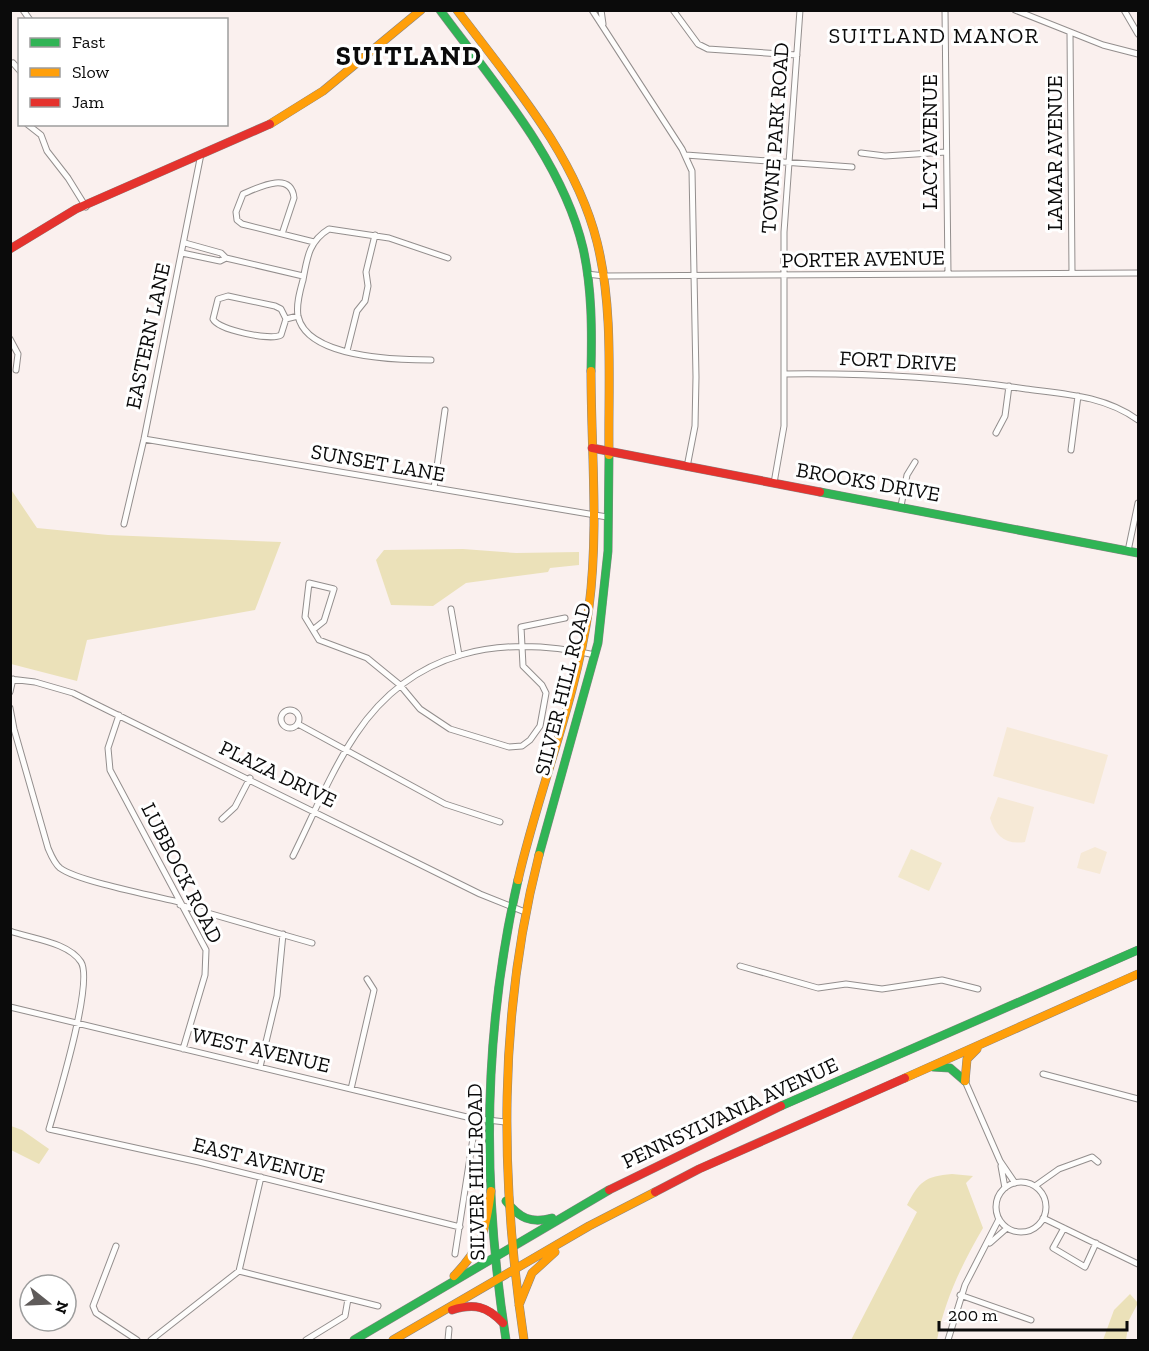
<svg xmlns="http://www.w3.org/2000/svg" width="1149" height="1351" viewBox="0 0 1149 1351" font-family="'Zilla Slab',serif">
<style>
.green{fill:#f2e8cc}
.forest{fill:#ebe1b9}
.pitch{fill:#f6e9d6}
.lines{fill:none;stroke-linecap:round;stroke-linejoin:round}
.street-casing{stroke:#938e8d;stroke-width:7}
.fast-casing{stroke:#898584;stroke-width:9}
.slow-casing{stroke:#898584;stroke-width:9}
.jam-casing{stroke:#898584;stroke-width:9}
.street{stroke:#fefdfc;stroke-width:5}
.fast{stroke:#30b455;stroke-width:8}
.slow{stroke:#ff9f0a;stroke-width:8}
.jam{stroke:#e5322d;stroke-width:8}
.labels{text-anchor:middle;stroke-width:6;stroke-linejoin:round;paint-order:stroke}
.street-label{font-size:21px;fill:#0b0b0b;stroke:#fff}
.neighbourhood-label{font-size:22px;letter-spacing:1.5px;fill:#0b0b0b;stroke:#fff}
.district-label{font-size:27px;font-weight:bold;letter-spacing:1.5px;fill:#0b0b0b;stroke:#fff}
</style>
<rect width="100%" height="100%" fill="#faf0ee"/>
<path class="green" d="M911,849l31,14 -13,28 -31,-14z"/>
<path class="forest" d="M10,488l27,40 71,7 173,7 -26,68 -168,30 -10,41 -66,-17z
M463,549l53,4 63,-1v13l-29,3 -2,4 -82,11 -33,23 -42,-1 -15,-45 8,-10z
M11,1126l11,4 27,19 -10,15 -28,-14z
M952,1174l21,2 -7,7 17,45c-21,36 -38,71 -46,112h-86l66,-128 -10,-7c12,-23 18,-29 45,-31z
M1130,1294l8,9 -9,17 -3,20h-23l11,-30z"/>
<path class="pitch" d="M1007,727l101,28 -14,49 -101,-28z
M998,797l36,10 -9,35c-19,3 -30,-6 -35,-24z
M1095,847l12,5 -7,22 -23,-6 4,-15z"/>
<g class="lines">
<defs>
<path id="street" d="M23,10l7,10
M592,10l90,139 10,22 4,206 -1,49 -8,41
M601,10l2,14
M673,10l25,34 10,5 89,6
M945,10l3,264
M1015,10l88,35 35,9
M1124,10l14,24
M1070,33l2,240
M13,63l7,8
M27,124l14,11 6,16 21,27 18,29
M861,153l24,3 61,-4
M686,155l166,12
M282,234l12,-36c-3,-28 -37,-10 -51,-4l-7,18 1,8 5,4 72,18
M185,243l36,10 5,5 77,18
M182,253l38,8 6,-3
M587,274l17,2 534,-3
M286,319l-5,16c-10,6 -63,-5 -68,-16l5,-20 10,-3 47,10 6,3 5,10 12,-3
M10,339l8,15 -2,16
M347,351l10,-40 8,-10 3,-15 -2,-14 9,-37
M431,360c-34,0 -124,-2 -133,-44 -2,-12 2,-25 5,-36 4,-22 6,-39 26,-51l60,9 59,20
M785,374c81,-1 160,3 241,15 39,5 79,7 112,31
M996,433l9,-17 4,-30
M144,439l463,78
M1071,450l7,-54
M774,483l10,-57v-194l16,-222
M434,488l11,-78
M901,506l6,-31 8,-13
M124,524l20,-85 57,-285
M1128,551l10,-48
M451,609l8,46
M314,629l10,-8 10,-32 -25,-6 -4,34 14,23 48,18 33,27 20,24 30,20 59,18 13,-1 8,-6 10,-14 6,-33 -4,-8 -19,-19 -2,-39 44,-9
M10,679l25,3 38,11 407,201 45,18
M10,692l3,-13
M10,708l4,21 34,119c3,7 6,15 12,20 17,13 94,28 119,34
M281 719a9 9 0 1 1 18 0a9 9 0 1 1-18 0Z
M119,715l-11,33 2,22 96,180 -1,25 -22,74
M298,724l147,80 55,18
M222,819l13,-12 15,-29
M293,856c20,-40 38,-85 63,-122 57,-85 145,-100 239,-79
M180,905l132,38
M10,931c22,8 58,11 71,31 13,21 -24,139 -32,167l150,33 261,65
M740,966l78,22 28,-4 36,5 60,-9 36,9
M10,1007l461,111 34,4
M260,1067l17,-71 6,-62
M1043,1074l95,25
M965,1081l35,80 15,22
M351,1089l23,-99 -7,-11
M1001,1166l4,22
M996 1207a25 25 0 1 1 50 0a25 25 0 1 1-50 0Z
M1035,1186l24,-17 33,-12 6,5
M1043,1218l95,46
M1064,1228l-11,20 32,19 11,-24
M990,1243l17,-15
M116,1246l-23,60 3,7 41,27
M455,1254l21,-135
M239,1271l139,35
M960,1295l71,25
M151,1340l88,-69 22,-94
M306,1340l39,-24 3,-17
M448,1340l1,-11
M948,1340l17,-55 34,-66"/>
<path id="fast" d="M440,10c53,72 122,149 143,238 9,40 9,82 8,123
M820,492l318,61
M539,855l59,-212 10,-92 1,-96
M933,1067l17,1 15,13
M781,1106l357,-156
M506,1201c13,17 25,23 46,17
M354,1340l255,-150
M506,1340c-24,-153 -23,-309 12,-460"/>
<path id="slow" d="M457,10c53,71 118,144 140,232 17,68 11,143 12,213
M270,124l53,-33 98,-81
M518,880c21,-92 58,-179 71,-273 10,-78 2,-158 2,-236
M905,1078l233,-104
M965,1081l2,-22 10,-10
M454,1276c28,-29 32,-46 37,-85
M519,1305l13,-32 23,-21
M393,1340l196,-114 66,-34
M524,1340c-24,-162 -26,-325 15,-485"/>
<path id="jam" d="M10,249l66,-40 194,-85
M592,448l228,44
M609,1190l172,-84
M655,1192l44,-23 206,-91
M452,1310c22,-7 35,-4 51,13"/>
</defs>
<use href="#street" class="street-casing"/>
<use href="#fast" class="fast-casing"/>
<use href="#slow" class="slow-casing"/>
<use href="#jam" class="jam-casing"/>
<use href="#street" class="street"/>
<use href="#fast" class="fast"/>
<use href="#slow" class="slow"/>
<use href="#jam" class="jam"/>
</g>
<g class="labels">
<g class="street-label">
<text transform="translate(775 138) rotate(-86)" y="7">TOWNE PARK ROAD</text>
<text transform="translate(930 142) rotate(-90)" y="7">LACY AVENUE</text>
<text transform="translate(1055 153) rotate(-90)" y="7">LAMAR AVENUE</text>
<text transform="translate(863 259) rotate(-1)" y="7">PORTER AVENUE</text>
<text transform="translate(148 336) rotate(-78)" y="7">EASTERN LANE</text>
<text transform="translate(898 361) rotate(3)" y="7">FORT DRIVE</text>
<text transform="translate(378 463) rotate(10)" y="7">SUNSET LANE</text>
<text transform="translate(868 482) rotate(10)" y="7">BROOKS DRIVE</text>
<text transform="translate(563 689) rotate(-76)" y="7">SILVER HILL ROAD</text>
<text transform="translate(278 774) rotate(26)" y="7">PLAZA DRIVE</text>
<text transform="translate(182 873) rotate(63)" y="7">LUBBOCK ROAD</text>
<text transform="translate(261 1050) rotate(13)" y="7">WEST AVENUE</text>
<text transform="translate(730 1113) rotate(-25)" y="7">PENNSYLVANIA AVENUE</text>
<text transform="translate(259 1160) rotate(14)" y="7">EAST AVENUE</text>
<text transform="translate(476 1172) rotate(-91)" y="7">SILVER HILL ROAD</text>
</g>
<g class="neighbourhood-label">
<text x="934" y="43">SUITLAND MANOR</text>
</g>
<g class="district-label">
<text x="409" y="65">SUITLAND</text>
</g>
</g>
<rect width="1149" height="1351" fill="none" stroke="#0b0b0b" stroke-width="24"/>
<rect x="18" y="18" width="210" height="108" fill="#ffffff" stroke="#9d9d9d" stroke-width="1.5"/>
<rect x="30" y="38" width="30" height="9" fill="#30b455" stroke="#9d9d9d" stroke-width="1.5"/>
<text x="72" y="48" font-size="18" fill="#0b0b0b">Fast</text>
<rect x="30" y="68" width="30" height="9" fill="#ff9f0a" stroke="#9d9d9d" stroke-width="1.5"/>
<text x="72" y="78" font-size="18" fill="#0b0b0b">Slow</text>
<rect x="30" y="98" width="30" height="9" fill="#e5322d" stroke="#9d9d9d" stroke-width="1.5"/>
<text x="72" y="108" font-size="18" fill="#0b0b0b">Jam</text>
<g transform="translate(48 1303) rotate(108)"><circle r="28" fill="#ffffff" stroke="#9d9d9d" stroke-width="1.5"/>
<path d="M0-4.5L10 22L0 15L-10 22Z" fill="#5f5b5a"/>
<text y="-9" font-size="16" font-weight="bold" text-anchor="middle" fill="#0b0b0b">N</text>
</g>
<path d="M939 1321v9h188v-9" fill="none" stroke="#0b0b0b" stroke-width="3"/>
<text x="948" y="1321" font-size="18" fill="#0b0b0b" stroke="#ffffff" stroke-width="4.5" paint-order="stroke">200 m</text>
</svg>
